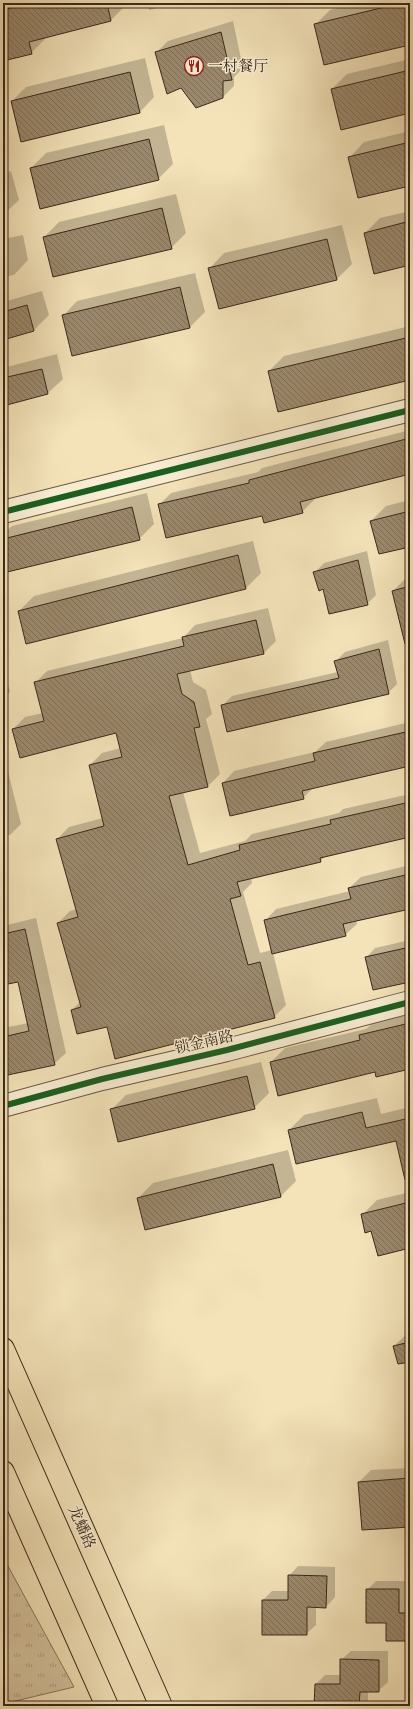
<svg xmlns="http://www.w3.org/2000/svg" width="413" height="1709" viewBox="0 0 413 1709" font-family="'EB Garamond','Noto Serif SC',serif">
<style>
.grass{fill:url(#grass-tufts);stroke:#88765c}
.shadow{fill:#0003}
.building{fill:url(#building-back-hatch);stroke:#3b281a}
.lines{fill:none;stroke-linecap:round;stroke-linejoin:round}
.minor-casing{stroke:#695742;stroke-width:24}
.major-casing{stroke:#3b281a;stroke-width:24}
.minor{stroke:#f8edd2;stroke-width:22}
.major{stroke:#f4e3b9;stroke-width:22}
.cycleway-casing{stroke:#f8edd2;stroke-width:8}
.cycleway{stroke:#1b5e20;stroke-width:6}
.labels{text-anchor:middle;stroke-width:3;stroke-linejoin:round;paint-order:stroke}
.poi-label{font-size:15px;fill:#3b281a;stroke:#f8edd2;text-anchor:start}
.street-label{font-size:15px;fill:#3b281a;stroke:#f8edd2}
</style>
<defs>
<pattern id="grass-tufts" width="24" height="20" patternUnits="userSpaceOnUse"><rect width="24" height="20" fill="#d5c39e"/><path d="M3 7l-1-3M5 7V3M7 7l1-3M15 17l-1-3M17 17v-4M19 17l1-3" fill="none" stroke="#ae9e80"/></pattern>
<pattern id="building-back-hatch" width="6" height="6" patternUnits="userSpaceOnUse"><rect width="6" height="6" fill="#9b896d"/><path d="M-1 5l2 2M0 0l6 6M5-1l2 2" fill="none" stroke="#807059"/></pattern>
</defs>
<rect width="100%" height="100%" fill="#f4e3b9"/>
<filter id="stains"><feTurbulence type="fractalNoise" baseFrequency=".005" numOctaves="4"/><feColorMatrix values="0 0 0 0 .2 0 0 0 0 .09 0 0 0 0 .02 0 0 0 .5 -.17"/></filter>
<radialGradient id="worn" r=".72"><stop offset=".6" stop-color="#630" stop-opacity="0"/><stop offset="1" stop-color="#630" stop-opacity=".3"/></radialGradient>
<path class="grass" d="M3,1557l71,130 -71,17z"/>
<path class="shadow" d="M3,3h122l1,2 -15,15 -65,17v1l-15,15 -28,7z
M147,3h30l-28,7z
M358,3h52v40l-95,-18 15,-15z
M233,21l10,47 -9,9v9l-11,11 -67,-44 12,-12z
M145,58l9,39 -14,15 -128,-6 -1,-4 15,-15z
M410,59v53l-78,-23 15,-15z
M164,125l9,39 -15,15 -127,-11 15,-15z
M3,127l3,12 -3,3z
M410,131v54l-60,-28 14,-15z
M11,171l8,29 -16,15v-41z
M176,194l10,39 -15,15 -127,-11 15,-15z
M410,211v53l-45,-31 15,-15z
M342,225l10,39 -15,15 -118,29 -9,-40 14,-15z
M23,235l5,25 -14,15 -11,2v-38z
M195,273l10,39 -15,15 -118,28 -9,-39 14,-15z
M42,291l7,24 -15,15 -31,9v-37z
M410,326v48l-141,-3 15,-15z
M57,354l6,25 -15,14 -45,12v-37z
M410,430v43l-96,25v2l-12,12 -39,2 -104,-9 12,-12 87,-21 4,-4z
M147,493l7,31 -15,15 -136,27v-32l9,-8z
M410,500v46l-39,-25 15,-15z
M253,541l8,32 -15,15 -219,54 -8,-31 15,-15z
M367,551l9,44 -9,9 -44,-16 -8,-16 9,-9z
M408,576h2v45l-17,-30z
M268,608l8,33 -12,12 -74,17 3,12 13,8 6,24 -6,5 14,55 -12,12 -25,6 17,61 45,-12 7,-7 87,-21 4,-4 67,-15v42l-84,20 -6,5 -69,16 1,6 -9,9 17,61 12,-3 -7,-29 11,-12 74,-18 -1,-3 12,-11 49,-12v43l-54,12 1,4 -12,11 -72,18 13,52 -12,12 -166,8 -36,-15 8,-8 -22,-79 12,-12 7,-2 -20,-70 12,-12 34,-9 -13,-53 12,-12 19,-5 -4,-17 -104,-2 12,-12 18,-4 -8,-30 12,-12 136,-33 12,-13z
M388,640l9,44 -9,9 -166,13 10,-10 106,-24 -2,-11 9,-9z
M3,665l7,27 -7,6z
M410,722v43l-95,21 -12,12 -80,-15 11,-12 81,-19 11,-10z
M3,751l18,73 -11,11 -7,2z
M36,918l30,135 -12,11 -51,11v-47l26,-5 -10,-43 -16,4v-58z
M410,940v41l-44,-23 9,-10z
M410,1013v55l-35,3 -104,-9 14,-14 81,-19 8,-7z
M261,1062l8,31 -15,15 -143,2 15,-15z
M377,1098l4,16 29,-7v56l-14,-24 -107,-9 15,-15z
M288,1150l8,31 -15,15 -143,2 15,-15z
M410,1192v55l-38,-17 -10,-15 15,-15z
M410,1331v53l-5,-22 -11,-16z
M410,1468v58l-51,-44 12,-12z
M298,1566l37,1v30l-9,10 -10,-1v19l-10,9 -43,-34 9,-9h17v-15z
M376,1581h32l2,59 -23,-18 -20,-32z
M351,1651h37v31l-10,9h-10v15h-53l1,-22 9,-9h16v-15z"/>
<path class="building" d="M31,3h76l4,18 -82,21 3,12 -29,7v-51z
M402,3h8v42l-86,20 -10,-41z
M221,32l11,48 -9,1v17l-27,10 -15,-20 -14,6 -12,-42z
M410,70v43l-69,17 -10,-41z
M130,72l10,41 -119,29 -10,-41z
M149,139l10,41 -119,29 -10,-41z
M410,142v44l-52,12 -10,-41z
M162,208l10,41 -119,28 -10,-40z
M410,221v44l-36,9 -10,-41z
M327,239l10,41 -118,29 -11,-41z
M180,287l10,41 -118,28 -10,-41z
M27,305l7,26 -31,9v-28z
M410,337v43l-132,32 -10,-41z
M42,369l6,25 -45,12v-28z
M410,438v36l-110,28 3,11 -39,10 -2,-7 -96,22 -8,-34 91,-21v-3z
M132,507l8,33 -137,33v-34z
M410,511v36l-31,7 -9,-33z
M238,555l8,34 -220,55 -8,-33z
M358,560l10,45 -39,9 -6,-25 -4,2 -6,-19z
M410,586v58h-5l-13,-53z
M256,620l8,34 -87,20 5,20 12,8 6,25 -6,1 14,59 -39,9 19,69 52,-15 -1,-5 92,-21 -1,-4 80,-18v35l-90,21 1,4 -84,20 4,14 -11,3 18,66 12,-3 15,56 -160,41 -8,-32 -30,7 -6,-24 10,-3 -24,-84 21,-6 -22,-78 48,-13 -15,-61 33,-8 -6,-24 -96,25 -8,-29 32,-8 -10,-39 150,-36 -2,-9z
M379,649l10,45 -162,38 -6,-27 118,-27 -5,-17z
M410,731v35l-108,25 2,8 -74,17 -8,-33 93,-22 -2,-8z
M410,874v35l-67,15 3,12 -74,18 -8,-34 87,-21 -3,-11z
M25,929l30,136 -52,11v-39l26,-6 -11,-49 -15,3v-51z
M410,947v35l-37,8 -8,-33z
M410,1023v46l-34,8 -1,-5 -97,24 -8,-34 90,-22 -1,-5z
M247,1076l8,33 -137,33 -8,-33z
M362,1112l4,16 44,-10v61l-5,1 -9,-39 -100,23 -8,-34z
M273,1164l8,33 -136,33 -8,-32z
M410,1202v46l-32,8 -7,-25 -6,2 -4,-19z
M410,1342v20l-12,2 -5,-18z
M410,1478v49l-48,3 -4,-48z
M288,1575l39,1 -1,32 -19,-1v28h-45v-35h26z
M366,1589h33v24h11v28h-24v-18h-20z
M340,1659l39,1v32h-19l-1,14h-45l1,-22h25z"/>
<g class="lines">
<defs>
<path id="minor" d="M3,512l407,-102
M3,1106l99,-27 125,-29 183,-48"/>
<path id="major" d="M3,1349l158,357
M3,1472l104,234"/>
</defs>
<use href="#minor" class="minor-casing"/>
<use href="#major" class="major-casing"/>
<use href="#minor" class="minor"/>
<use href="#major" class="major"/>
<defs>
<path id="cycleway" d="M3,512l407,-102
M3,1106l99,-27 125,-29 183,-48"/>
</defs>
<use href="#cycleway" class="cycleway-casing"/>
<use href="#cycleway" class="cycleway"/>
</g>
<defs>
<symbol id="restaurant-ring" viewBox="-11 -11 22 22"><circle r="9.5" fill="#f8edd2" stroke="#8f2418" stroke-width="1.5"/><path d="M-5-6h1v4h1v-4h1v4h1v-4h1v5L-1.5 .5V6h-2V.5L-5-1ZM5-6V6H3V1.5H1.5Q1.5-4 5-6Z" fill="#8f2418"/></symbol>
</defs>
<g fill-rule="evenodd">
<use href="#restaurant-ring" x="183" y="55" width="22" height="22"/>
</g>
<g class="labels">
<g class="poi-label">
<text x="208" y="71">一村餐厅</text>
</g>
<g class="street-label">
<text transform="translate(204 1042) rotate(-13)" y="5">锁金南路</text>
<text transform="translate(82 1527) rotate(66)" y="5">龙蟠路</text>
</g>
</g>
<rect width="413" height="1709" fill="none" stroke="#f4e3b9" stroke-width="16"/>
<rect x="4" y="4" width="405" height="1701" fill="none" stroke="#3b281a" stroke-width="2"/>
<rect x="8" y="8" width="397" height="1693" fill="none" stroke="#3b281a"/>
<rect width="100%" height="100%" filter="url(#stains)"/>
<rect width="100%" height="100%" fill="url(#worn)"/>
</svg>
